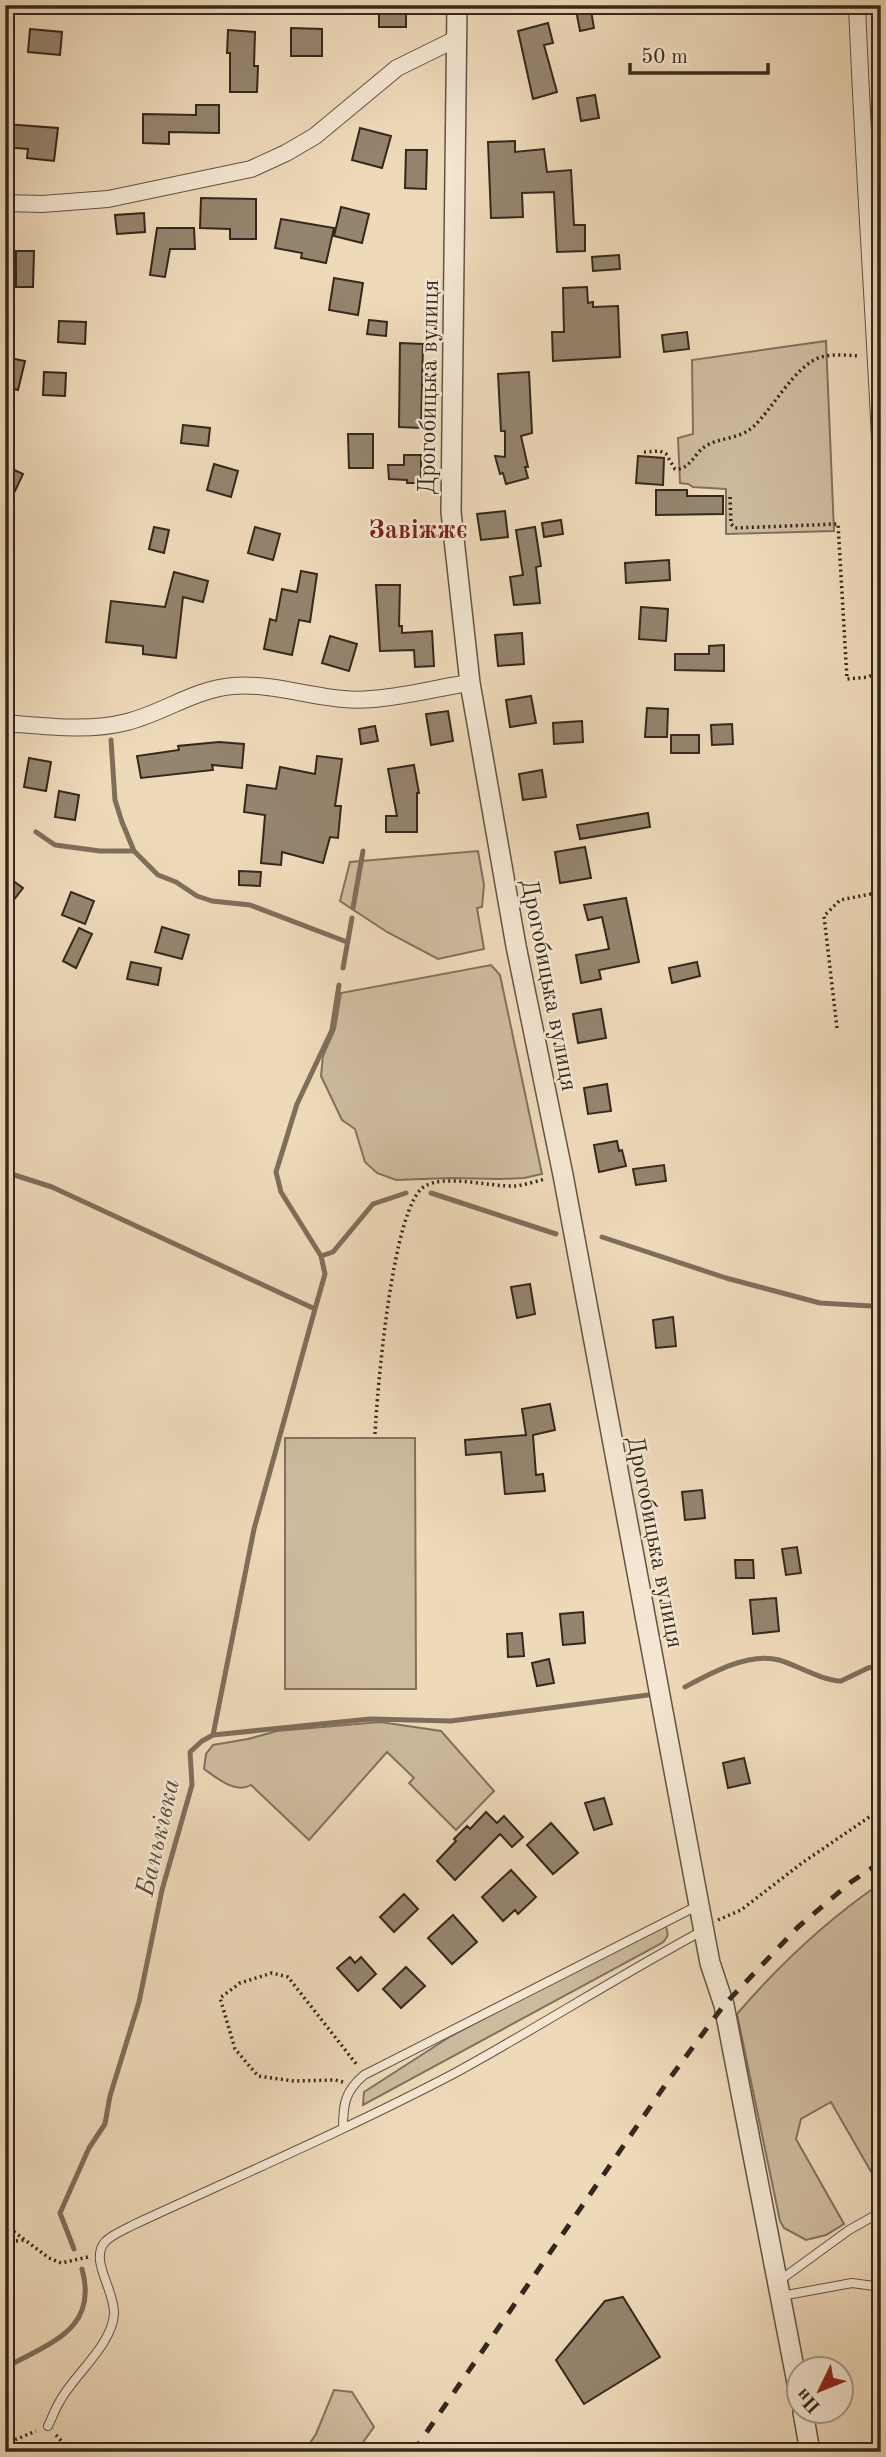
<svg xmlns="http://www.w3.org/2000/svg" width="886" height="2457" viewBox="0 0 886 2457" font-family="'Old Standard TT',serif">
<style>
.green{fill:#cebb9e;stroke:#81725e;stroke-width:2}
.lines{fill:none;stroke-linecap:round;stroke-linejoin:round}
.stream{stroke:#7e6e5b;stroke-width:5}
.building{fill:#95846e;stroke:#34281d;stroke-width:2}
.service-casing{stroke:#625444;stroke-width:10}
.minor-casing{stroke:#625444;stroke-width:18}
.tertiary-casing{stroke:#625444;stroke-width:22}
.path{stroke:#34281d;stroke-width:3.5;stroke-dasharray:2 3.5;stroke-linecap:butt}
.service{stroke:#f4e6d2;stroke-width:8}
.minor{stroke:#f4e6d2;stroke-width:16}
.tertiary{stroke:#f4e6d2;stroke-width:19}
.rail{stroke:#34281d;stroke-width:5;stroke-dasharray:12 12;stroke-linecap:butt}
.labels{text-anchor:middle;stroke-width:5;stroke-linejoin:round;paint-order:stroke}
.street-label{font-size:24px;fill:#34281d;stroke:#f4e6d2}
.neighbourhood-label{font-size:26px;font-weight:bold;fill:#7a1f14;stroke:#f4e6d2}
.water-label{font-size:26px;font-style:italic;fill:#594b3c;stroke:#f4e6d2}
</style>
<rect width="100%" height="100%" fill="#eed9b9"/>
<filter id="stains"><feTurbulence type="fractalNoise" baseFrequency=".00286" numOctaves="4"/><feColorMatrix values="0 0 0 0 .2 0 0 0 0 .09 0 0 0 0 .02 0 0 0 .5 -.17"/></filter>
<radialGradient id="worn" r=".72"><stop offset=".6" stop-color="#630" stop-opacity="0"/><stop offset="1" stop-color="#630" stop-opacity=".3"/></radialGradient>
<path class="green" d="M826,341l8,190 -108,3v-45l-33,-2 -5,-3 -8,-1 -2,-45 15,-4 -1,-74z
M478,851l6,34 -2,22 -5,1 7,41 -46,10 -51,-27 -47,-31 10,-39z
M491,965l9,10 42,199 -18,4 -24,1 -50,-1 -54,2 -19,-7 -12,-11 -10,-33 -13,-9 -21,-44 2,-20 12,-27 6,-36z
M285,1438h130l1,251h-131z
M380,1722l61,9 53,60 -38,39 -47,-47 5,-5 -27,-26 -78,88 -58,-55c-16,9 -34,-7 -47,-16l2,-15 7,-9 35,-6 29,-8z
M881,1883v306l-50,-87 -30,17 -5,20 48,85 -18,11 -20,5 -22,-12 -4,-7 -43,-207c42,-49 90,-94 144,-131z
M660,1926l6,1c3,8 2,10 -4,16l-299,162 1,-13 87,-56z
M334,2390l18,2 22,35 -18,25h-52l12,-18z"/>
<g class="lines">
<path class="stream" d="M111,740l4,60 7,22 12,29 24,24 18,7 21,14 15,5 38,4 97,37
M36,832l19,13 45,6h34
M353,908l10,-57
M343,968l9,-50
M5,1172l47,15 263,122 -61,220 -41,206
M431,1193l125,41
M602,1237l124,41 94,25 51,3
M321,1256l12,-4 40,-48 33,-11
M315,1309l10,-35 -4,-18 -40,-64 -5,-20 21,-68 35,-74 7,-45
M685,1687c26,-14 64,-35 94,-27 20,6 41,20 62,21l27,-13 13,-3
M74,2249l-14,-36 29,-65 16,-24 5,-28 29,-94 23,-112 30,-105 -2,-33 12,-11 11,-6 157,-16 81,2 197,-26
M5,2368c44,-25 94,-38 77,-99"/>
</g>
<path class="building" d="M379,5h27v22h-27z
M575,5h15l4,23 -14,3z
M548,23l5,20 -9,2 13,47 -24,7 -15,-68z
M291,28l31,1v27h-31z
M30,29l32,3 -2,23 -32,-3z
M228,30l27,2 -1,34h4l-1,26h-27v-39h-3z
M595,95l4,23 -18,3 -4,-23z
M196,105h23v28l-50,-1v12l-26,-1v-29l53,1z
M5,124l53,4 -4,33 -27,-3 1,-9 -23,-2z
M360,128l31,8 -9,32 -30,-8z
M515,141v11l29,-3 3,23 24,-2 3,55h11v26l-28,1 -3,-60 -32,1 1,24 -32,1 -3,-76z
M406,150h21l-1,39 -21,-1z
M201,198l55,1v40h-26v-10l-30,-1z
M341,207l28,7 -7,29 -28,-7z
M144,213l1,19 -28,2 -2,-19z
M281,219l53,9 -8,35 -25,-5 1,-5 -27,-5z
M157,228h37l1,21h-25l-5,28 -15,-2z
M16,251h18l-1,36h-17z
M619,255l1,14 -27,2 -1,-14z
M334,278l29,5 -5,32 -29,-5z
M587,287l1,16 5,-1v5l25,-1 2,51 -67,4 -1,-29h12l-1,-44z
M369,320l18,2 -1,14 -19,-2z
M59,321l27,1 -1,22 -27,-2z
M687,332l2,17 -25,3 -2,-17z
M400,343l23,1 -2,84 -22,-1z
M5,357l20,4 -7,29 -13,-3z
M44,372l22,1 -1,23 -22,-1z
M529,372l3,61 -11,3 7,31h-3l3,11 -22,6 -3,-11 -3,1 -5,-18 10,1v-26h-4l-3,-57z
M183,425l27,3 -2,18 -27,-3z
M348,434h25v34h-24z
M404,455h17v28h-14v-3l-18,-1 -1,-14h16z
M638,456l26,2 -1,27 -27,-2z
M214,464l24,7 -7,26 -24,-7z
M10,468l13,6 -18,38v-36z
M656,490h31v6h36v18l-67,1z
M505,511l3,26 -27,3 -4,-26z
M561,520l2,14 -19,3 -2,-14z
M154,527l15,3 -5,23 -15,-4z
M255,527l25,7 -7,26 -25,-7z
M535,527l6,39 -5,1 4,36 -26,2 -4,-28 13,-2 -7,-45z
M669,560l1,20 -44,3 -1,-20z
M301,571l16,3 -7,48 -11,-2 -7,35 -28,-6 6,-30 6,2 6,-32 15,3z
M174,572l34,9 -5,21 -20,-5 -7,61 -33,-4v-8l-37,-4 5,-41 54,6z
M376,585h24l-1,41h3v7l30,-2 2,35 -19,1 -1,-17 -34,1z
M641,607l27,2 -2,32 -27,-2z
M522,633l2,31 -26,2 -3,-31z
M330,636l27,8 -8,27 -27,-8z
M724,645v26l-49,-1v-16h34v-8z
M531,696l5,27 -26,4 -4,-27z
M647,708l21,1 -1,28h-22z
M448,711l5,30 -22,4 -5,-31z
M582,721l1,21 -29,2 -1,-21z
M732,724l1,20 -21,1 -1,-20z
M375,726l3,15 -17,3 -2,-15z
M671,735h28v18h-28z
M219,742l25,2 -2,24 -30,-3 1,5 -72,8 -4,-22 42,-6 -1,-4z
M317,756l25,3 -7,47h6l-3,32 -8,-1 -7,26 -41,-11 -1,13 -20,-2 4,-48 -21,-3 3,-27 29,4 4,-22 35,7z
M29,758l22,4 -5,29 -22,-4z
M414,765l5,28h-2v39h-31v-16h11l-9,-47z
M542,770l4,27 -23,3 -4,-26z
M59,791l20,4 -4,25 -20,-3z
M648,813l2,14 -70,12 -3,-14z
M585,847l6,31 -31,5 -5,-31z
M239,871l22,1 -1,14 -21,-1z
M5,875l18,13 -18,23z
M71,892l23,9 -9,23 -23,-9z
M626,898l13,64 -40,8 2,9 -20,4 -5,-28 33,-6 -7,-32 -14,3 -4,-15z
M162,927l27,8 -7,24 -27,-7z
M79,928l13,6 -16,34 -13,-7z
M131,962l30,6 -3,17 -31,-6z
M697,962l3,14 -28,7 -3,-15z
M601,1009l5,29 -28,5 -5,-29z
M607,1084l4,27 -23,3 -4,-26z
M617,1141l2,10 3,-1 4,16 -27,6 -5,-27z
M664,1165l2,16 -30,4 -3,-16z
M530,1284l5,30 -18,4 -6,-31z
M673,1317l3,29 -20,2 -3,-28z
M550,1404l5,26 -22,5 3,40 7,-1 2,17 -40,3 -4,-42 -35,3 -1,-15 61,-5 -4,-26z
M702,1490l3,28 -20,2 -3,-28z
M797,1547l4,26 -15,2 -4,-26z
M735,1560h18l1,18h-18z
M776,1598l3,33 -26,3 -3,-34z
M583,1612l2,31 -22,2 -3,-31z
M522,1633l2,23 -16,1 -1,-23z
M549,1659l5,24 -17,3 -5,-23z
M744,1758l6,25 -22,5 -5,-25z
M604,1798l8,26 -18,6 -9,-27z
M486,1812l11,11 7,-7 19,21 -11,10 -12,-13 -45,46 -18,-19 19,-20 -2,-2 13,-13 3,3z
M551,1823l27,30 -25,21 -26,-29z
M511,1870l25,27 -18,17 -3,-4 -12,11 -21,-24z
M404,1894l14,15 -24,23 -14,-15z
M453,1915l24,27 -25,22 -24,-26z
M350,1957l5,6 6,-6 15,17 -18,17 -21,-23z
M406,1967l19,19 -24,22 -18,-19z
M623,2297l37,60 -76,47 -28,-44 49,-59z"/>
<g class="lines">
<defs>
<path id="service" d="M343,2128c0,-24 2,-37 21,-53l335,-170
M779,2281l70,-51 32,-18
M781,2296l71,-13 29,4
M48,2426c4,-8 7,-17 12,-25 14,-26 52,-56 54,-87 1,-24 -25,-54 -9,-72 6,-7 19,-12 28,-17 108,-50 217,-97 322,-152 84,-46 165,-98 249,-143"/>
<path id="minor" d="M857,5c6,152 17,303 24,455
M5,203l37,1 66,-5 143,-30 35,-16 29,-17 82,-68 59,-29
M5,723c39,3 84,9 122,-1 36,-9 68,-33 106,-36 37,-3 74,10 111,13 36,4 89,-11 126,-16"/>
<path id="tertiary" d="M457,5l-6,507 19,171 46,263 47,229 136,730 11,58 14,42 74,383
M803,2412l7,40"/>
</defs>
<use href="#service" class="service-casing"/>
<use href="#minor" class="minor-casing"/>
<use href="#tertiary" class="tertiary-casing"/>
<path class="path" d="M644,452l16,-1 6,3 9,15c13,2 19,-14 28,-21 14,-11 35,-8 50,-21 19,-17 43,-63 68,-70 12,-3 26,-2 38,-1
M730,497l1,27 4,4 103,-4 9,155 21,-2 13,-6
M837,1028l-13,-112 16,-16 41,-8
M375,1434c2,-40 17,-230 50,-248 21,-12 65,1 90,0 10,-1 21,-5 31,-7
M718,1920l23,-10 61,-47 79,-54
M343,2082l-8,-2 -41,1 -36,-5 -23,-27 -15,-51 20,-15 32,-10 16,4 69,88
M5,2225l44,33 12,5 27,-6
M5,2242l20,-2
M56,2435l15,17
M5,2444l31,-13"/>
<use href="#service" class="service"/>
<use href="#minor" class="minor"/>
<use href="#tertiary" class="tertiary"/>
<path class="rail" d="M413,2452l257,-374 54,-73 74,-78 53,-45 30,-20"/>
</g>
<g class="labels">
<g class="street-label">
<text transform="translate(428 387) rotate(-89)" y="8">Дрогобицька вулиця</text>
<text transform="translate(550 985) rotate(79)" y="8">Дрогобицька вулиця</text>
<text transform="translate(656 1542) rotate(79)" y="8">Дрогобицька вулиця</text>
</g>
<g class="neighbourhood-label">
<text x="418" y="538">Завіжжє</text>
</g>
<g class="water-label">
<text transform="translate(157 1837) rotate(-77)" y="9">Баньківка</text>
</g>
</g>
<rect width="886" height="2457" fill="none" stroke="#eed9b9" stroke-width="28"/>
<rect x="7" y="7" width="872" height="2443" fill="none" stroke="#34281d" stroke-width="3.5"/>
<rect x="14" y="14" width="858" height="2429" fill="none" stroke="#34281d" stroke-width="2"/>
<g transform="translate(820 2390) rotate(227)"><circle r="33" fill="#f4e6d2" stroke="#a79a8a" stroke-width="2"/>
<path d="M0-5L12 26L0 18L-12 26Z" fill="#8f2418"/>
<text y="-10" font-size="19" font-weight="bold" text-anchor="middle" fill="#34281d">Пн</text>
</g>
<path d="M630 63v10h138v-10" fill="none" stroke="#34281d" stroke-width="3.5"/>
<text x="641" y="63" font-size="21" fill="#34281d" stroke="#f4e6d2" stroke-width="5" paint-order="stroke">50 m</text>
<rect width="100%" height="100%" filter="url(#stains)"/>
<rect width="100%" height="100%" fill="url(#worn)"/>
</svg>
